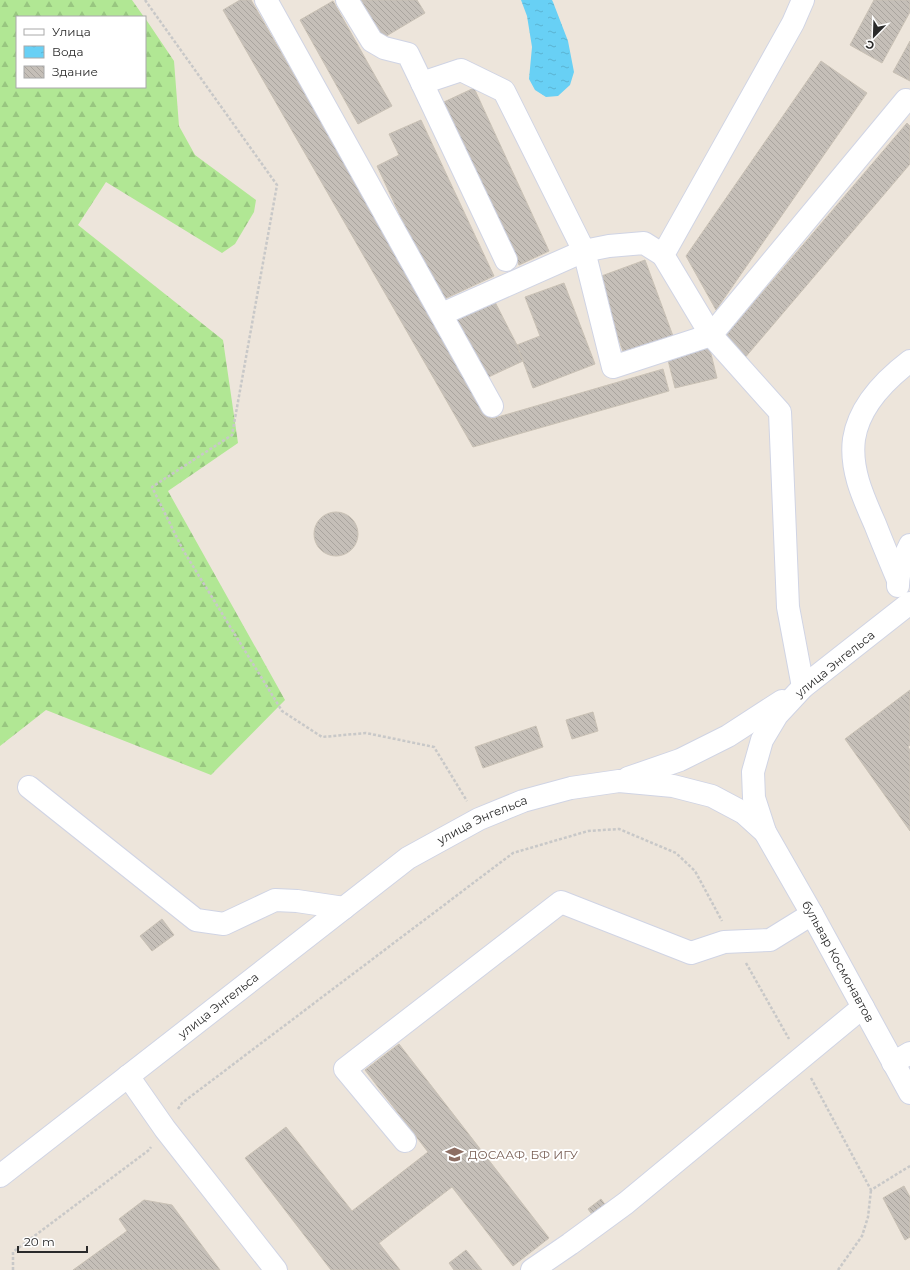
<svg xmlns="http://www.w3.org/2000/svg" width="910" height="1270" viewBox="0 0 910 1270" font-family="Montserrat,sans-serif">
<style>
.forest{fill:url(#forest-firs)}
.water{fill:url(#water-ripples)}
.building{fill:url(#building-back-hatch);stroke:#c9c1b5}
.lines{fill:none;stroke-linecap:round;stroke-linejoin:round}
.minor-casing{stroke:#d0d4e4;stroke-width:24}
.path{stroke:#c8c8c8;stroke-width:2.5;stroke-dasharray:3 2;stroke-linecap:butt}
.minor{stroke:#fff;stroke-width:22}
.labels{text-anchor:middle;stroke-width:4;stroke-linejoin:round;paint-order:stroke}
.street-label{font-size:12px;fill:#2a2a2a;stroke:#fff}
.education-label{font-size:12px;fill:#785e54;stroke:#fff;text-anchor:start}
</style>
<defs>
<pattern id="forest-firs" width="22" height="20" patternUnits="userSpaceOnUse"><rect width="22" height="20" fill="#b1e794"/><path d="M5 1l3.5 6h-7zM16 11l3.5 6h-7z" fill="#98c680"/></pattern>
<pattern id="water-ripples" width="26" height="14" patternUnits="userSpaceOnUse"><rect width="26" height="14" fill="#68d0f5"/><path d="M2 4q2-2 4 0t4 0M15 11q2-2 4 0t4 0" fill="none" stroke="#5ab3d2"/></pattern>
<pattern id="building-back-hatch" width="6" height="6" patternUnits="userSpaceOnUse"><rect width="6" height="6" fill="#c5bfb8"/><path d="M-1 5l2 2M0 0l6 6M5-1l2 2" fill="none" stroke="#a9a49e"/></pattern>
</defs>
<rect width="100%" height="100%" fill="#ede5db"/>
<path class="forest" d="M0,0h132l12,17h-127v70h128v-69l29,43 5,65 16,29 61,45 -2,12 -19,32 -13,9 -116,-71 -28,43 145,115 15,103 -70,48 117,209 -74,75 -165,-65 -46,36z"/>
<path class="water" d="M521,0h31l1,2 15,39 6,31 -4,13 -12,11 -12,1 -11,-7 -6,-11 3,-32 -5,-31z"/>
<path class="building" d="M240,0h11l240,419 172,-50 6,22 -196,56 -250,-437z
M361,0h56l8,13 -42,25z
M874,0h36v12l-28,51 -32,-18z
M333,1l59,105 -34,18 -58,-104z
M910,41v40l-17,-9z
M821,61l46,32 -151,217 -30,-54z
M474,88l75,163 -30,14 -75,-163z
M421,120l73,156 -54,25 -63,-135 22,-11 -10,-21z
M907,123l3,3v38l-167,196 -22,-19z
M645,260l28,76 -49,18 -28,-76z
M564,283l31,81 -62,24 -16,-43 23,-9 -15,-39z
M495,302l22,43 6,16 -43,20 -28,-59z
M709,346l8,32 -42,10 -8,-32z
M314 534a22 22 0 1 1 44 0a22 22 0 1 1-44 0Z
M910,690v55l-2,2 2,3v81l-65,-92z
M593,712l5,19 -26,8 -6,-19z
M536,726l7,21 -60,21 -8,-21z
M162,919l12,16 -22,16 -12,-15z
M399,1044l150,194 -36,28 -61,-79 -73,56 21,27h-69l-86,-112 41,-31 66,84 76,-59 -63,-82z
M904,1186l6,11v40l-5,3 -22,-42z
M601,1199l8,11 -13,10 -8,-11z
M144,1200l28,5 48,65h-147l54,-39 -8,-12z
M466,1250l16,20h-28l-5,-7z"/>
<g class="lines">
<defs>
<g id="minor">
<path d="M266,0l226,406"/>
<path d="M347,0l25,41 12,7 24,6 14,29"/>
<path d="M506,260l-84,-177 39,-13 43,21 80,160 29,116 98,-32 195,-235 4,1"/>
<path d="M442,314l142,-63 25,-5 35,-3 19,12"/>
<path d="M898,580c-8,-19 -16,-38 -23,-56 -12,-27 -25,-55 -21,-85 5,-33 31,-59 56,-78"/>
<path d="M898,586c0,-14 6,-29 12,-41"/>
<path id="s1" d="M910,603l-107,84 -26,28 -15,25 -9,32 1,26 11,34 47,82 98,179"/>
<path d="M803,687l-15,-80 -8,-195 -69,-77 -48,-80 130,-232 10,-23"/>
<path d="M628,778l52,-18 48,-24 54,-35"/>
<path d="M29,787l167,133 28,4 51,-24 22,1 47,7"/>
<path d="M893,1063l17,-10"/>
<path d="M128,1076l37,53 111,141"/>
<path d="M405,1141l-60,-72 216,-167 130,51 33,-11 46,-2 42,-26"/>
<path id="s2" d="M0,1176l408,-318 71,-39 44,-18 48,-13 48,-7 54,5 39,10 32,17 21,19"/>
<path d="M532,1270l38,-26 56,-41 237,-196"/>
</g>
</defs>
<use href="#minor" class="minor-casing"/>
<path class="path" d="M145,0l132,185 -45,250 -80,52 31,63 99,161 40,26 44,-4 68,14 33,54
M746,963l43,76
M811,1078l60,112 39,-24
M178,1109l4,-6 331,-250 75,-22 31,-2 57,24 19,18 27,50
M13,1270v-18l136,-102 2,-3
M838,1270l24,-34 6,-19 3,-27"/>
<use href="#minor" class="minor"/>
</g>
<defs>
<symbol id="university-bare" viewBox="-9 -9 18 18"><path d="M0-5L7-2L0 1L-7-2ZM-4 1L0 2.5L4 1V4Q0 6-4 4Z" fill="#8d6e63" stroke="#fff" stroke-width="2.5" paint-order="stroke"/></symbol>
</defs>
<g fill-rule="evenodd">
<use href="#university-bare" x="442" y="1142" width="25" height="25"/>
</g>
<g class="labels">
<g class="street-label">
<text transform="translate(835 664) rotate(-39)" y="4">улица Энгельса</text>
<text dy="4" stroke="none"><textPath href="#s2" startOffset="601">улица Энгельса</textPath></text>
<text dy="4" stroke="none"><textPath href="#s1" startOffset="447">бульвар Космонавтов</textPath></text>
<text dy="4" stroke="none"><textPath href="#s2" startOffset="277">улица Энгельса</textPath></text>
</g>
<g class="education-label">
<text x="468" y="1159">ДОСААФ, БФ ИГУ</text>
</g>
</g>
<rect x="16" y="16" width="130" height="72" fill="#ffffff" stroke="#aaaaaa"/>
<rect x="24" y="29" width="20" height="6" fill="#ffffff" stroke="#aaaaaa"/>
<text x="52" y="36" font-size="12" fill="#2a2a2a">Улица</text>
<rect x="24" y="46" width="20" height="12" fill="url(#water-ripples)" stroke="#aaaaaa"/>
<text x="52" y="56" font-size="12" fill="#2a2a2a">Вода</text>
<rect x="24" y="66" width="20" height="12" fill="url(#building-back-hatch)" stroke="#aaaaaa"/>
<text x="52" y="76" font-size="12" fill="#2a2a2a">Здание</text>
<g transform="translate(874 36) rotate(203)" stroke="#ffffff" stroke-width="3" paint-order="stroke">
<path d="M0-3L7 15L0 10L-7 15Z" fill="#2a2a2a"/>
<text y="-6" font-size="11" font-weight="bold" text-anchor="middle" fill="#2a2a2a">С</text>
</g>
<path d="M18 1246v6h69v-6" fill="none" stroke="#2a2a2a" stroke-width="2"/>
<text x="24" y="1246" font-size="12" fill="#2a2a2a" stroke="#ffffff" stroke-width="3" paint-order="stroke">20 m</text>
</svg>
